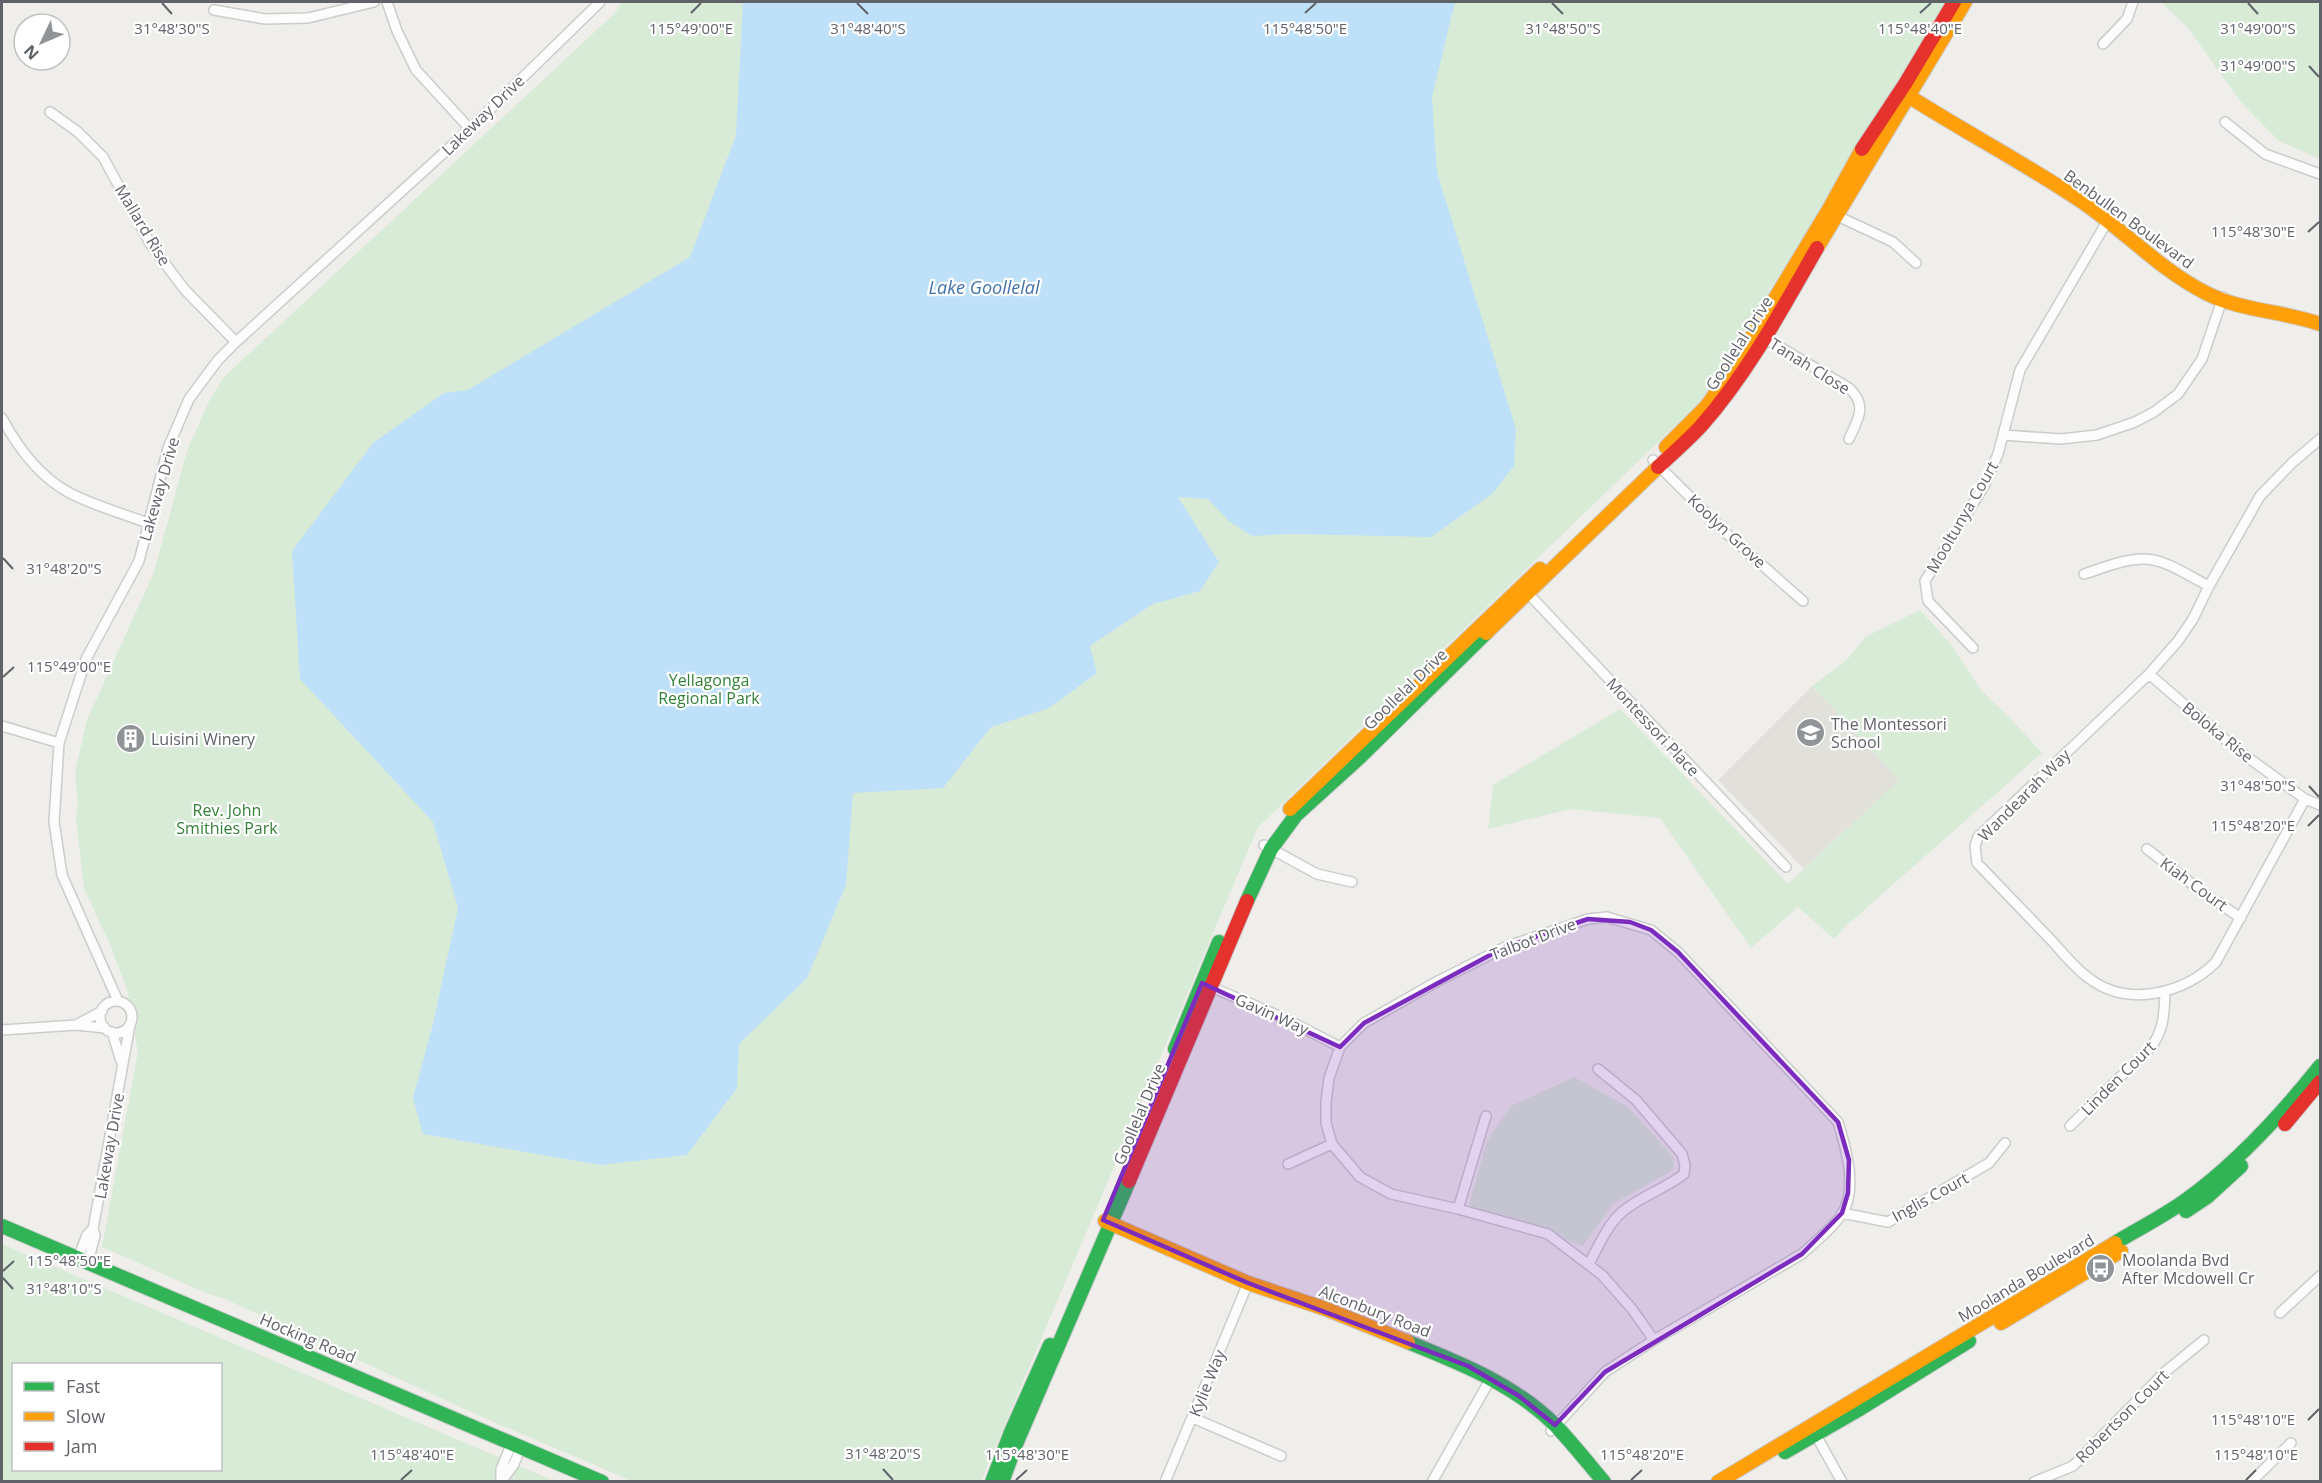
<svg xmlns="http://www.w3.org/2000/svg" width="2322" height="1483" viewBox="0 0 2322 1483" font-family="'Open Sans',sans-serif">
<style>
.education{fill:#e2e0da}
.green{fill:#d8ebd6;fill-rule:evenodd}
.water{fill:#bfe0f9}
.lines{fill:none;stroke-linecap:round;stroke-linejoin:round}
.street-casing{stroke:#cbcccc;stroke-width:12}
.fast-casing{stroke:#cacacb;stroke-width:16}
.slow-casing{stroke:#cacacb;stroke-width:16}
.jam-casing{stroke:#cacacb;stroke-width:16}
.street{stroke:#fdfcfc;stroke-width:9}
.fast{stroke:#30b455;stroke-width:14}
.slow{stroke:#ff9f0a;stroke-width:14}
.jam{stroke:#e5322d;stroke-width:14}
.marked{fill:#7b2cbf;fill-opacity:0.2;stroke:#7b2cbf;stroke-width:4.5;stroke-linejoin:round}
.ticks{fill:none;stroke:#5f6368;stroke-width:2}
.labels{text-anchor:middle;stroke-width:4.5;stroke-linejoin:round;paint-order:stroke}
.street-label{font-size:16px;fill:#5f6368;stroke:#fff}
.park-label{font-size:16px;fill:#348238;stroke:#fff}
.poi-label{font-size:16px;fill:#5f6368;stroke:#fff;text-anchor:start}
.water-label{font-size:18px;font-style:italic;fill:#4174aa;stroke:#fff}
.ticks-label{font-size:15px;text-anchor:middle;fill:#5f6368;stroke:#fff;stroke-width:4.5;stroke-linejoin:round;paint-order:stroke}
</style>
<rect width="100%" height="100%" fill="#efeeea"/>
<path class="education" d="M1812,686l87,94 -95,89 -86,-89z"/>
<path class="green" d="M622,2h1329l-252,401 -441,424 -277,654h-349l-150,-64 -257,-118 -19,-6 -104,-46 36,-195 -11,-63 -17,-44 -26,-57 -8,-70 2,-13 -3,-32 12,-53 67,-148 33,-121 23,-52 14,-22 391,-364z
M2161,2h159v157l-41,-18 -39,-40 -52,-73z
M1920,610l31,34 30,46 30,29 31,34 -195,172 -13,14 -36,-32 -47,41 -91,-130 -89,-9 -83,20 5,-44 127,-76 168,175 111,-104 -87,-94 34,-25 19,-24z
M1574,1077l54,30 46,51 -1,12 -60,34 -30,42 -114,-41 18,-64 24,-35z
M2,1244l552,237h5h-557zM14,1364h206v106h-206z"/>
<path class="water" d="M743,2h712l-23,95 5,75 79,257 -2,37 -22,28 -61,43 -139,-3 -40,2 -23,-15 -21,-22 -30,-2 41,65 -19,29 -47,13 -63,42 7,27 -48,35 -58,19 -48,61 -90,5 -7,92 -39,93 -68,66 -2,44 -50,67 -87,10 -177,-31 -10,-36 20,-74 25,-116 -25,-86 -133,-143 -8,-128 81,-108 71,-50 24,-3 222,-133 46,-122z"/>
<g class="lines">
<defs>
<path id="street" d="M387,2l10,29 19,39 54,59
M214,10l51,9 43,-1 66,-16
M2103,44l24,-25 6,-17
M50,112l28,20 25,25 48,88 34,45 51,52
M2225,122l40,32 55,20
M1831,213l62,29 23,21
M1761,336l88,52c19,17 9,31 0,51
M2,418c15,28 37,58 66,74 23,13 57,22 82,32
M2003,435l58,4 36,-4 38,-13 19,-10 24,-18 24,-35 21,-62
M1653,460l73,73 77,68
M2084,574c19,-6 39,-15 60,-15 22,0 46,18 65,27
M1524,589l262,278
M1973,648l-45,-47 -3,-20 59,-95 14,-32 22,-84 91,-155
M2149,674l86,74 70,51 15,6
M2,726l57,17
M2305,799l-89,163c-31,31 -87,46 -126,17 -15,-10 -27,-26 -39,-39 -25,-26 -49,-51 -74,-77l-2,-17 3,-9 171,-163 29,-33 15,-22 16,-33 51,-90 32,-33 28,-24
M1264,845l53,29 35,8
M2147,849l58,45 36,24
M1209,986l77,33 54,28
M118,1001l-56,-126 -8,-53 5,-79 27,-84 53,-98 29,-113 21,-49 29,-39 18,-18 234,-213 130,-127
M100 1017a16 16 0 1 1 32 0a16 16 0 1 1-32 0Z
M76,1025l26,-14
M2,1030l74,-5 29,3
M112,1032l9,29
M2070,1126l81,-79c13,-17 13,-33 14,-54
M1288,1164l44,-20
M1458,1209l28,-93
M1842,1213l46,9 101,-59 16,-20
M78,1258l9,-23 6,-6
M88,1263l7,-28 -2,-6 37,-204
M1589,1264c9,-17 19,-40 33,-52 17,-15 43,-23 62,-38l1,-9 -3,-11 -46,-54 -38,-31
M2280,1313l40,-37
M1193,1418l88,38
M1813,1430l29,52
M1551,1431l54,-59 49,-32 148,-86c13,-12 30,-25 40,-40 16,-25 4,-66 -4,-92l-160,-170 -27,-22 -44,-13 -19,2 -83,28 -67,34 -74,42 -24,24 -11,31 -3,24v21l6,21 28,33 31,17 67,15 90,25 54,41 30,34 22,31
M501,1481v-12l11,-26
M501,1482l13,-18 7,-17
M1165,1482l83,-199
M1432,1482l59,-104
M2034,1482l39,-16 92,-94 39,-32
M2251,1482l40,-39"/>
<path id="fast" d="M1247,901l24,-52 25,-34 64,-58 126,-124
M1175,1049l44,-107
M2186,1211l21,-14 34,-31
M2,1226l600,256
M2115,1243c23,-14 49,-27 71,-43 51,-37 95,-85 134,-134
M1408,1342c52,21 108,43 148,84 17,18 32,37 48,56
M1785,1452l73,-42 111,-69
M992,1482l19,-50 39,-87
M1002,1482l14,-38 113,-263"/>
<path id="slow" d="M1902,92c59,38 121,70 179,109 43,29 79,69 125,92 35,18 77,18 114,31
M1817,248l148,-246
M1666,447l40,-40 22,-31 100,-165 34,-62
M1486,633l172,-166
M1290,809l250,-240
M1105,1221l143,62 78,26 82,33
M2001,1323l120,-72
M1718,1482l397,-239"/>
<path id="jam" d="M1862,149l43,-65 49,-82
M1658,467c14,-13 30,-27 43,-41 47,-53 81,-117 116,-178
M2285,1124l35,-42
M1129,1181l118,-280"/>
</defs>
<use href="#street" class="street-casing"/>
<use href="#fast" class="fast-casing"/>
<use href="#slow" class="slow-casing"/>
<use href="#jam" class="jam-casing"/>
<use href="#street" class="street"/>
<use href="#fast" class="fast"/>
<use href="#slow" class="slow"/>
<use href="#jam" class="jam"/>
</g>
<path class="marked" d="M1588,919l42,3 21,8 27,22 160,170 11,38 -1,33 -6,20 -40,41 -197,118 -50,53 -36,-29 -51,-30 -220,-83 -145,-63 99,-237 138,64 24,-24 141,-76z"/>
<path class="ticks" d="M162,3l10,11M857,3l11,11M1552,3l11,11M2248,3l10,11M691,13l10,-10M1305,13l11,-10M1920,13l11,-10M2309,66l10,11M2308,232l11,-10M3,558l10,11M3,677l11,-10M2309,786l10,11M2308,826l11,-11M3,1271l11,-10M3,1278l10,11M2308,1420l11,-11M883,1469l10,11M401,1480l11,-10M1016,1480l11,-10M1631,1480l11,-10M2246,1480l10,-10"/>
<defs>
<symbol id="school-disc" viewBox="-11 -11 22 22"><circle r="9.5" fill="#919496" stroke="#fff"/><path d="M0-5L7-2L0 1L-7-2ZM-4 1L0 2.5L4 1V4Q0 6-4 4Z" fill="#fff"/></symbol>
<symbol id="building-disc" viewBox="-11 -11 22 22"><circle r="9.5" fill="#919496" stroke="#fff"/><path d="M-4-6H4V6H1V3H-1V6H-4ZM-2.5-4.3h1.7v1.8h-1.7ZM.8-4.3h1.7v1.8H.8ZM-2.5-1h1.7V.8h-1.7ZM.8-1h1.7V.8H.8Z" fill="#fff"/></symbol>
<symbol id="bus-disc" viewBox="-11 -11 22 22"><circle r="9.5" fill="#919496" stroke="#fff"/><path d="M-5-6H5V4H4V6H2V4H-2V6H-4V4H-5ZM-3.5-4V0h7V-4ZM-3.5 1.2v1.5H-2V1.2ZM2 1.2v1.5H3.5V1.2Z" fill="#fff"/></symbol>
</defs>
<g fill-rule="evenodd">
<use href="#school-disc" x="1794" y="716" width="33" height="33"/>
<use href="#building-disc" x="114" y="722" width="33" height="33"/>
<use href="#bus-disc" x="2084" y="1252" width="33" height="33"/>
</g>
<g class="labels">
<g class="street-label">
<text transform="translate(483 115) rotate(-44)" y="6">Lakeway Drive</text>
<text transform="translate(2129 219) rotate(36)" y="6">Benbullen Boulevard</text>
<text transform="translate(143 225) rotate(59)" y="6">Mallard Rise</text>
<text transform="translate(1739 343) rotate(-57)" y="6">Goollelal Drive</text>
<text transform="translate(1810 366) rotate(32)" y="6">Tanah Close</text>
<text transform="translate(159 489) rotate(-74)" y="6">Lakeway Drive</text>
<text transform="translate(1962 517) rotate(-60)" y="6">Mooltunya Court</text>
<text transform="translate(1727 531) rotate(43)" y="6">Koolyn Grove</text>
<text transform="translate(1405 689) rotate(-44)" y="6">Goollelal Drive</text>
<text transform="translate(1653 727) rotate(47)" y="6">Montessori Place</text>
<text transform="translate(2218 732) rotate(39)" y="6">Boloka Rise</text>
<text transform="translate(2024 795) rotate(-45)" y="6">Wandearah Way</text>
<text transform="translate(2194 884) rotate(36)" y="6">Kiah Court</text>
<text transform="translate(1533 939) rotate(-21)" y="6">Talbot Drive</text>
<text transform="translate(1272 1014) rotate(24)" y="6">Gavin Way</text>
<text transform="translate(2118 1078) rotate(-45)" y="6">Linden Court</text>
<text transform="translate(1139 1114) rotate(-67)" y="6">Goollelal Drive</text>
<text transform="translate(109 1146) rotate(-80)" y="6">Lakeway Drive</text>
<text transform="translate(1930 1197) rotate(-29)" y="6">Inglis Court</text>
<text transform="translate(2026 1278) rotate(-31)" y="6">Moolanda Boulevard</text>
<text transform="translate(1375 1311) rotate(21)" y="6">Alconbury Road</text>
<text transform="translate(308 1338) rotate(23)" y="6">Hocking Road</text>
<text transform="translate(1207 1383) rotate(-68)" y="6">Kylie Way</text>
<text transform="translate(2122 1416) rotate(-45)" y="6">Robertson Court</text>
</g>
<g class="park-label">
<text x="709" y="686">Yellagonga<tspan x="709" dy="18">Regional Park</tspan></text>
<text x="227" y="816">Rev. John<tspan x="227" dy="18">Smithies Park</tspan></text>
</g>
<g class="poi-label">
<text x="1831" y="730">The Montessori<tspan x="1831" dy="18">School</tspan></text>
<text x="151" y="745">Luisini Winery</text>
<text x="2122" y="1266">Moolanda Bvd<tspan x="2122" dy="18">After Mcdowell Cr</tspan></text>
</g>
<g class="water-label">
<text x="984" y="294">Lake Goollelal</text>
</g>
</g>
<g class="ticks-label">
<text x="691" y="34">115°49'00"E</text>
<text x="1305" y="34">115°48'50"E</text>
<text x="1920" y="34">115°48'40"E</text>
<text x="172" y="34">31°48'30"S</text>
<text x="868" y="34">31°48'40"S</text>
<text x="1563" y="34">31°48'50"S</text>
<text x="2258" y="34">31°49'00"S</text>
<text x="2258" y="71">31°49'00"S</text>
<text x="2253" y="237">115°48'30"E</text>
<text x="64" y="574">31°48'20"S</text>
<text x="69" y="672">115°49'00"E</text>
<text x="2258" y="791">31°48'50"S</text>
<text x="2253" y="831">115°48'20"E</text>
<text x="69" y="1266">115°48'50"E</text>
<text x="64" y="1294">31°48'10"S</text>
<text x="2253" y="1425">115°48'10"E</text>
<text x="883" y="1459">31°48'20"S</text>
<text x="412" y="1460">115°48'40"E</text>
<text x="1027" y="1460">115°48'30"E</text>
<text x="1642" y="1460">115°48'20"E</text>
<text x="2256" y="1460">115°48'10"E</text>
</g>
<rect width="2322" height="1483" fill="none" stroke="#5f6368" stroke-width="6"/>
<rect x="12" y="1363" width="210" height="108" fill="#ffffff" stroke="#bfc1c3" stroke-width="1.5"/>
<rect x="24" y="1382" width="30" height="9" fill="#30b455" stroke="#bfc1c3" stroke-width="1.5"/>
<text x="66" y="1393" font-size="18" fill="#5f6368">Fast</text>
<rect x="24" y="1412" width="30" height="9" fill="#ff9f0a" stroke="#bfc1c3" stroke-width="1.5"/>
<text x="66" y="1423" font-size="18" fill="#5f6368">Slow</text>
<rect x="24" y="1442" width="30" height="9" fill="#e5322d" stroke="#bfc1c3" stroke-width="1.5"/>
<text x="66" y="1453" font-size="18" fill="#5f6368">Jam</text>
<g transform="translate(42 42) rotate(226)"><circle r="28" fill="#ffffff" stroke="#bfc1c3" stroke-width="1.5"/>
<path d="M0-4.5L10 22L0 15L-10 22Z" fill="#919496"/>
<text y="-9" font-size="16" font-weight="bold" text-anchor="middle" fill="#5f6368">N</text>
</g>
</svg>
